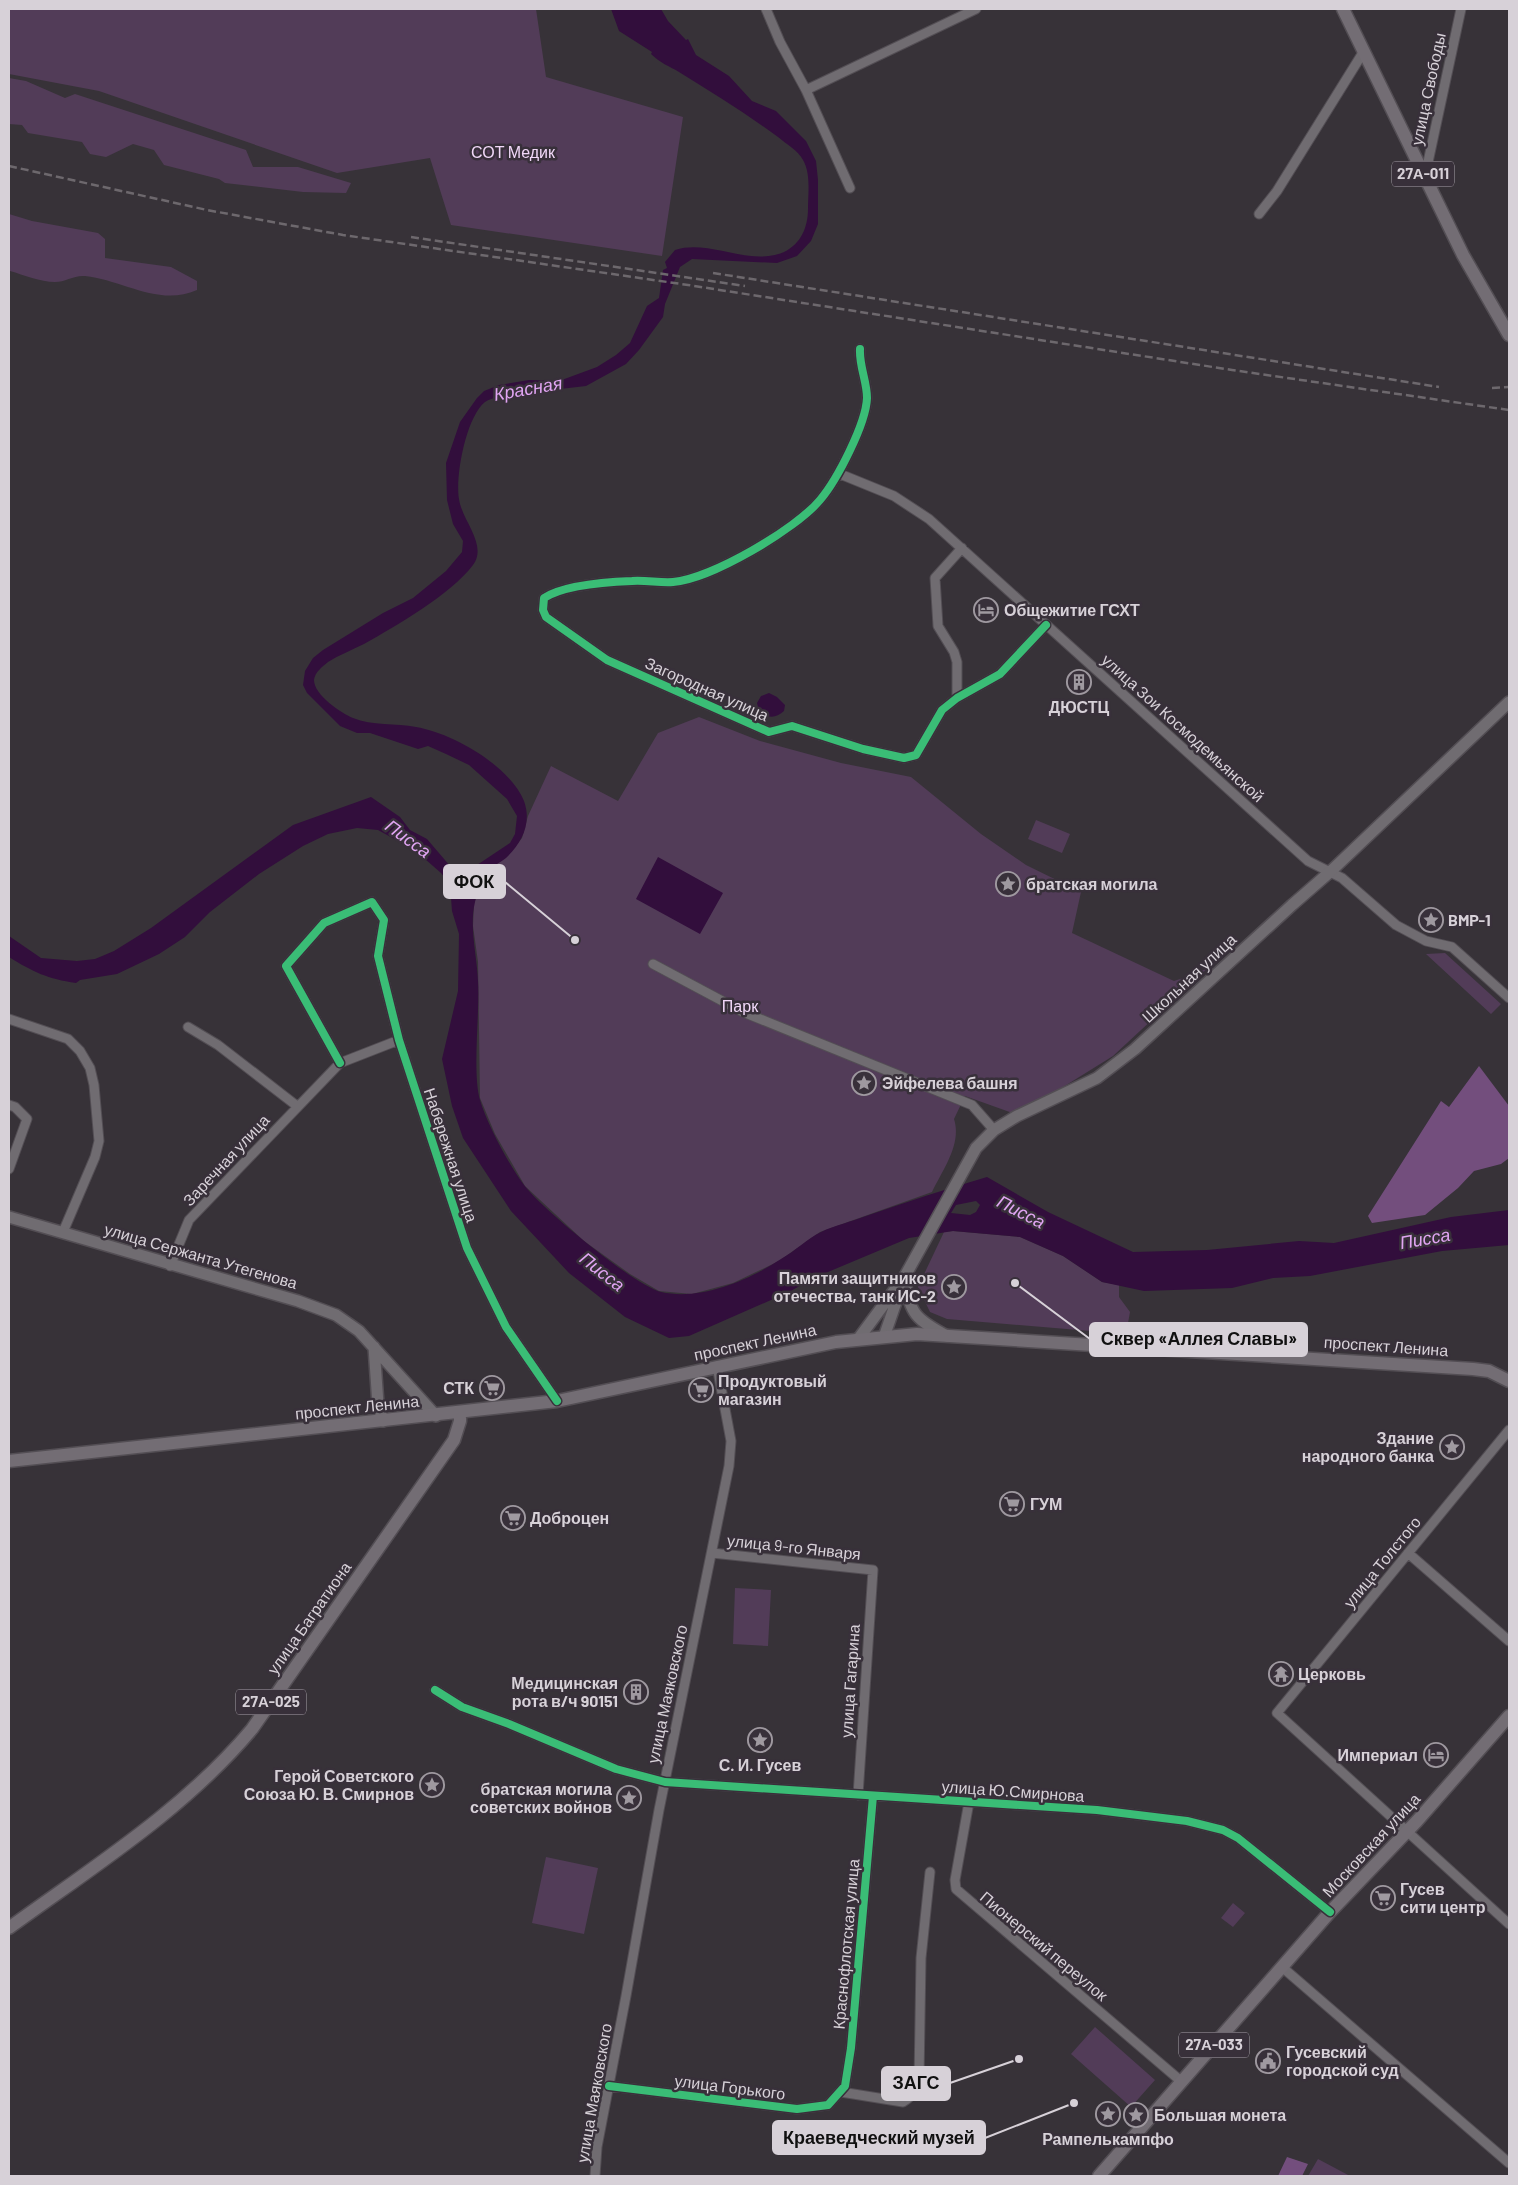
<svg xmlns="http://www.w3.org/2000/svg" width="1518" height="2185" viewBox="0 0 1518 2185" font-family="Barlow,sans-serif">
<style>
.green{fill:#523c58}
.forest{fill:#734e7d}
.water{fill:#320e3c;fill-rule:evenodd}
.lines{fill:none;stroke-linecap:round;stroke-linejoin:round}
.street-casing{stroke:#534e54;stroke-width:11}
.secondary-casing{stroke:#534e54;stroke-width:14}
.primary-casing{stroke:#534e54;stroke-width:15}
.street{stroke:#706c71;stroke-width:9}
.secondary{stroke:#706c71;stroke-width:11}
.primary{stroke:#736d74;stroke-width:12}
.rail{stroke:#6d686d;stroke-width:2.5;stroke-dasharray:8 4;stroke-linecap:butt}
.cycleway-casing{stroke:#38303a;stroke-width:11}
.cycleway{stroke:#3abd76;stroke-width:8}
.labels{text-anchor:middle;stroke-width:5;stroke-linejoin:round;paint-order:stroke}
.shield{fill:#38303a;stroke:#a7a1a9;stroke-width:1}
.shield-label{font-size:15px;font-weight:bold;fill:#d7d1d8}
.street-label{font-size:16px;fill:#d7d1d8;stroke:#38303a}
.park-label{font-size:16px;fill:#f1d8f8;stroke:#38303a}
.poi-label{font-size:16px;font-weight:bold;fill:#d7d1d8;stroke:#38303a;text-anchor:start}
.water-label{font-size:18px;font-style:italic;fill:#e1a5f3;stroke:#38303a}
.leader{fill:none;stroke:#d7d1d8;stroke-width:2}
.callout-dot{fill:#d7d1d8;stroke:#38303a;stroke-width:2}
.callout{fill:#d7d1d8;stroke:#d7d1d8;stroke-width:2}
.callout-label{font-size:18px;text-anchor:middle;font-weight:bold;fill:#111}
</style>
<rect width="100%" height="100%" fill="#373238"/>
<path class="green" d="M9,9h527l10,68 137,40 -21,139 -211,-31 -21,-67 -93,15 -238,-82 -90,-17z
M9,78l17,3 39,17 10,-4 171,56 7,17h45l53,16 -5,10 -43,-1 -78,-9 -6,-4 -55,-14 -10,-15 -21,-6 -27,13 -16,-3 -8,-12 -54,-9 -6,-8 -13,-1z
M9,214l23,7 66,12 7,6v19l66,9 26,14v9c-38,17 -74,-10 -112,-14 -11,-1 -20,6 -30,6 -15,0 -31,-7 -45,-11z
M699,717l61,24 81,22 70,14 70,57 45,31 55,27 -9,41 102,48 24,-8 12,-7 -97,90 -95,59 -53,-19 -11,23c8,25 -11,50 -22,73l-112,40 -41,29 -46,22 -41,11 -33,-3 -29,-17 -46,-33 -59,-55 -30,-52 -15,-36 -2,-136 -5,-36 1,-23 12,-30 24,-20 12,-15 6,-22 23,-50 67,35 40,-68z
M1036,820l34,14 -8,19 -34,-14z
M1445,953l56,51 -10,10 -65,-60z
M953,1231l67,6 43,19 39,26 17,3v12l11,15 -4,22 -179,-15 -17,-7 -12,-25 26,-55z
M735,1588l36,2 -3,56 -35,-2z
M546,1857l52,11 -14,66 -52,-11z
M1233,1903l12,10 -12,14 -12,-9z
M1095,2027l60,53 -24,27 -60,-53z
M1318,2159l32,17h-42z"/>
<path class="forest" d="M1479,1066l30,40v52l-8,6 -27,7 -16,17 -33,27 -53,8 -4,-7 73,-115 8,6z
M1287,2157l21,7 -6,12h-24z"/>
<path class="water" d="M611,9h50l7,12 18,19 2,-1 8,16 33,21 23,25 24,10 30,30 10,20 2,19v44l-7,17 -14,15 -20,7 -85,-4 -12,8 -15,37 -2,13 -24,33 -13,14 -40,22 -86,10c-4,1 -12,4 -15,6 -19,15 -30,75 -26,97 3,22 29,46 14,66 -23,30 -77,61 -109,79 -12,6 -25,11 -36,18 -6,5 -13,10 -14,18 0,15 27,33 39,38 19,8 43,5 63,9 36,6 93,38 108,74 8,22 -2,42 -18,57 -6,5 -15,8 -19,14 -5,7 -10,21 -12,30 -6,24 2,54 3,79 2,33 -6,90 2,119 7,24 29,65 44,85 18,24 110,100 137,107 40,9 88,-12 120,-33 14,-8 26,-20 40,-27 14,-7 30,-10 45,-16 40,-14 80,-27 121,-39l61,35 85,40 74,-2 92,-9 35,2 117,-26 58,-7v35l-67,6 -132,25 -37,2 -41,10 -88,3 -42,-9 -39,-26 -43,-19 -67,-6 -44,7 -93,39 -29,16 -98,43 -20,2 -44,-21 -56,-44 -58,-62 -48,-73 -11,-32 -10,-47 16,-68 1,-57 -7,-23 -2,-27 -9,-11 -16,-14 -27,-18 -20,-11 -21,-2 -29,6 -25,12 -44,28 -49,38 -25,25 -26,17 -42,20 -37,6 -4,3c-28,-4 -43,-11 -67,-26v-21l32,22 36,3 18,-2 19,-8 37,-23 142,-103 78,-28 29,20 10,13 17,9 35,41 15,-15 33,-22 5,-9 2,-18 -10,-17 -38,-34 -23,-11 -18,-8 -10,3 -48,-16h-13l-17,-7 -33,-33 -4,-8 2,-14 8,-13 10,-8 60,-37 30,-15 33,-27 16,-19 1,-11 -10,-17 -6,-24 -1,-37 14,-41 17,-24 7,-7 15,-6 30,-5 30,1 38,-14 19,-12 14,-12 17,-37 12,-8 4,-28 4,-2 -2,-6 10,-12c35,-11 74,17 109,2 17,-8 24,-25 24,-43 0,-16 3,-35 -5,-49 -5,-10 -17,-16 -25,-23 -31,-23 -65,-44 -99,-65 -10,-6 -19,-9 -28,-18l1,-2 -33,-21zM976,1201l4,4 -4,7 -6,3 -19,-2 5,-8z
M769,693l8,4 8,8 -1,6c-9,8 -16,7 -25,0l-2,-8 4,-7z
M658,857l65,36 -23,41 -64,-35z"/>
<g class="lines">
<defs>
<path id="street" d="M766,9l14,33 26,48 44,98
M806,90l170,-81
M1425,176l36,-167
M1259,214l18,-23 87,-140
M860,349c-1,17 7,32 7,49 -1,26 -30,82 -47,102 -24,29 -109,79 -147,82 -13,1 -27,-2 -41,-1 -26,1 -68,4 -88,17l-1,12 3,7 61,43 162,72 23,-6 71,23 41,9 12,-3 26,-45 15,-12 43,-24 46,-49
M840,474l54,22 35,23 379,342 34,17 54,47 30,16 26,6 57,51
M957,698v-36l-3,-10 -16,-26 -3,-48 27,-30
M653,964l90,48 229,93 22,25
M9,1019l59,20 12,12 10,17 4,17 5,56 -4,16 -32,75
M188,1027l30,18 79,61
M340,1063l-54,-97 38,-43 48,-21 12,18 -6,36 21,84 68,208 39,79 51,74
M9,1105l6,2 12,12 -18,50
M170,1266l19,-46 151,-157 59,-23
M1509,1430l-232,283 232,211
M712,1553l161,17 -15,225
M1408,1553l101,88
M435,1690l27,17 47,17 107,45 49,13 432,28 90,11 36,9 15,8 92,74
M969,1802l-14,78 1,9 226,193
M1282,1967l227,196
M609,2086l188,23 31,-4 17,-19 6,-38 22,-252
M841,2092l62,10c10,-6 13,-12 16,-22l2,-122 9,-86
M595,2176l2,-29 29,-151 33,-186 70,-344 2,-25 -14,-75"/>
<path id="secondary" d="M9,1217l289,84 38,14 23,16 77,85
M905,1279c4,35 12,41 42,57
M884,1337l21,-61 71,-128 18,-18 23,-14 80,-38 38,-29 157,-144 39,-34 178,-169
M859,1338l37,-50
M374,1347l4,57 5,17"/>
<path id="primary" d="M1343,9l120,246 46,80
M9,1461l548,-60 279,-59 81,-8 556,35 16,2 20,10
M9,1928c84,-61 175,-118 243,-199l202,-289 6,-19v-9
M1099,2176l231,-264 87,-91 92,-105"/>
</defs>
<use href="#street" class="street-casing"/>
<use href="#secondary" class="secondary-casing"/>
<use href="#primary" class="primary-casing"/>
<use href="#street" class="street"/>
<use href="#secondary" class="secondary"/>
<use href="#primary" class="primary"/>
<path class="rail" d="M9,166l198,44 136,25 345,50 544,85 277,40
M411,237l334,49
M713,273l726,114
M1492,388l17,-1"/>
<defs>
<path id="cycleway" d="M860,349c-1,17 7,32 7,49 -1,26 -30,82 -47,102 -24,29 -109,79 -147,82 -13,1 -27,-2 -41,-1 -26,1 -68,4 -88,17l-1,12 3,7 61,43 162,72 23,-6 71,23 41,9 12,-3 26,-45 15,-12 43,-24 46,-49
M340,1063l-54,-97 38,-43 48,-21 12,18 -6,36 21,84 68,208 39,79 51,74
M435,1690l27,17 47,17 107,45 49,13 432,28 90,11 36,9 15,8 92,74
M609,2086l188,23 31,-4 17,-19 6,-38 22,-252"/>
</defs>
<use href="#cycleway" class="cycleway-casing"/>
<use href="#cycleway" class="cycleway"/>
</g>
<defs>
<symbol id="hotel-ring" viewBox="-11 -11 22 22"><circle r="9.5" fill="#38303a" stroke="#9f99a0" stroke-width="1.5"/><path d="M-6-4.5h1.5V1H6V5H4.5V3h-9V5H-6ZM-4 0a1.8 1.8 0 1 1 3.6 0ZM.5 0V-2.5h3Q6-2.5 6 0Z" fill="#9f99a0"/></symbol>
<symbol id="building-ring" viewBox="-11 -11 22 22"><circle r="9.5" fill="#38303a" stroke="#9f99a0" stroke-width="1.5"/><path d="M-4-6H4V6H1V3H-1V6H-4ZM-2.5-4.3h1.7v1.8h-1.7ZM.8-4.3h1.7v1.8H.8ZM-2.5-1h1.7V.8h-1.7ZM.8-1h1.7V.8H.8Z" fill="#9f99a0"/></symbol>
<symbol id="sight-ring" viewBox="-11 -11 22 22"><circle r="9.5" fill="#38303a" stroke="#9f99a0" stroke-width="1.5"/><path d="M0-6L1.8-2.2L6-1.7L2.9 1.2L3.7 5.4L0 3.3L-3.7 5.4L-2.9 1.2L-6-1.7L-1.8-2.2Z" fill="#9f99a0"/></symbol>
<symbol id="supermarket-ring" viewBox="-11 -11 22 22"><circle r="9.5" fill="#38303a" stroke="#9f99a0" stroke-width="1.5"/><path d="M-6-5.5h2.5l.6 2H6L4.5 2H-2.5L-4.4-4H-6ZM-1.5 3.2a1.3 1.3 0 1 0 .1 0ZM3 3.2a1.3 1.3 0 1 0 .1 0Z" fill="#9f99a0"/></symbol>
<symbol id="temple-ring" viewBox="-11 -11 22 22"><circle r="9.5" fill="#38303a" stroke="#9f99a0" stroke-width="1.5"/><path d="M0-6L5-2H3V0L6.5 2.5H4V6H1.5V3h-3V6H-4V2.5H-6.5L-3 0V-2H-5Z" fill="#9f99a0"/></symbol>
<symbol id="civic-ring" viewBox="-11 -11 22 22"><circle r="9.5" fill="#38303a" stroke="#9f99a0" stroke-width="1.5"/><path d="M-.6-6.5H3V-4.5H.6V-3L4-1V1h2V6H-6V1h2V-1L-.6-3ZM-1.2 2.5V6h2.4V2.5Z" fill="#9f99a0"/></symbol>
</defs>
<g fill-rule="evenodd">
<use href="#hotel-ring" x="972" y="596" width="28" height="28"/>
<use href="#building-ring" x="1065" y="668" width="28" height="28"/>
<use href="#sight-ring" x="994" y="870" width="28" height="28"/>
<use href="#sight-ring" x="1417" y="906" width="28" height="28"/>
<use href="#sight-ring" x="850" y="1069" width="28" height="28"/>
<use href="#sight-ring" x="940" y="1273" width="28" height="28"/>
<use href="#supermarket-ring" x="478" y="1374" width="28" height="28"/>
<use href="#supermarket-ring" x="687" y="1376" width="28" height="28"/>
<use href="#sight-ring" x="1438" y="1433" width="28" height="28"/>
<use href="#supermarket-ring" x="998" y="1490" width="28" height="28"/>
<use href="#supermarket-ring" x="499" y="1504" width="28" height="28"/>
<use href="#temple-ring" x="1267" y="1660" width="28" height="28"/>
<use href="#building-ring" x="622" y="1678" width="28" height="28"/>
<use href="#sight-ring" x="746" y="1726" width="28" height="28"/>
<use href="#hotel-ring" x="1422" y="1741" width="28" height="28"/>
<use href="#sight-ring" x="418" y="1771" width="28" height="28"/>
<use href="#sight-ring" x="615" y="1784" width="28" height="28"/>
<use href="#supermarket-ring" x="1369" y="1884" width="28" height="28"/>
<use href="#civic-ring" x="1254" y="2047" width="28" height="28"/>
<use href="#sight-ring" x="1094" y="2100" width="28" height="28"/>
<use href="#sight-ring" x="1122" y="2101" width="28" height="28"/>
</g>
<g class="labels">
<g class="shield">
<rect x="1392" y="161.5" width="62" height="25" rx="4"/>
<rect x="236" y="1689.5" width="70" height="25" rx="4"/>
<rect x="1179" y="2032.5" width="70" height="25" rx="4"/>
</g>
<g class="shield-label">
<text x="1423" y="179">27А-011</text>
<text x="271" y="1707">27А-025</text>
<text x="1214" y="2050">27А-033</text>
</g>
<g class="street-label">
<text transform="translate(1428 89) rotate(-78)" y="6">улица Свободы</text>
<text transform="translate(707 689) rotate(24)" y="6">Загородная улица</text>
<text transform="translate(1183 728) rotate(42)" y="6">улица Зои Космодемьянской</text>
<text transform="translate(1189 978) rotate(-43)" y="6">Школьная улица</text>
<text transform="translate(451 1155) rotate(72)" y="6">Набережная улица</text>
<text transform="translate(226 1160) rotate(-47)" y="6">Заречная улица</text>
<text transform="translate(201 1256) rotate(16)" y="6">улица Сержанта Утегенова</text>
<text transform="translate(755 1342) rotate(-12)" y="6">проспект Ленина</text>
<text transform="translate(1386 1346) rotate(4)" y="6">проспект Ленина</text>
<text transform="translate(357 1407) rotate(-6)" y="6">проспект Ленина</text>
<text transform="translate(794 1547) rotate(6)" y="6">улица 9-го Января</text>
<text transform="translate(1382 1562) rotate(-51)" y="6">улица Толстого</text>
<text transform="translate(309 1618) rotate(-55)" y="6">улица Багратиона</text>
<text transform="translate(850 1681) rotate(-86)" y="6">улица Гагарина</text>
<text transform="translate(667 1694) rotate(-78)" y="6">улица Маяковского</text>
<text transform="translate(1013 1791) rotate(4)" y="6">улица Ю.Смирнова</text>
<text transform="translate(1371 1845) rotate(-47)" y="6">Московская улица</text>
<text transform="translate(846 1944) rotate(-85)" y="6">Краснофлотская улица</text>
<text transform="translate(1044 1946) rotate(40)" y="6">Пионерский переулок</text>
<text transform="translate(730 2087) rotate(7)" y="6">улица Горького</text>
<text transform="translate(594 2093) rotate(-80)" y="6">улица Маяковского</text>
</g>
<g class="park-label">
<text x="513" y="158">СОТ Медик</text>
<text x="740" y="1012">Парк</text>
</g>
<g class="poi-label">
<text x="1004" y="616">Общежитие ГСХТ</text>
<text x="1079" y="713" text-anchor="middle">ДЮСТЦ</text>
<text x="1026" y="890">братская могила</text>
<text x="1448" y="926">BMP-1</text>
<text x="882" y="1089">Эйфелева башня</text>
<text x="936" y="1284" text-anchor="end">Памяти защитников<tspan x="936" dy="18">отечества, танк ИС-2</tspan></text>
<text x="718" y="1387">Продуктовый<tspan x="718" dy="18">магазин</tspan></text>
<text x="474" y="1394" text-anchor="end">СТК</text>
<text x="1434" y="1444" text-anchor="end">Здание<tspan x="1434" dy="18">народного банка</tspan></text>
<text x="1030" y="1510">ГУМ</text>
<text x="530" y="1524">Доброцен</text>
<text x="1298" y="1680">Церковь</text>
<text x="618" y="1689" text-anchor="end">Медицинская<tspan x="618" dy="18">рота в/ч 90151</tspan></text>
<text x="1418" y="1761" text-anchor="end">Империал</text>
<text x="760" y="1771" text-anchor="middle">С. И. Гусев</text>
<text x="414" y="1782" text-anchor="end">Герой Советского<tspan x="414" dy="18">Союза Ю. В. Смирнов</tspan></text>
<text x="612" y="1795" text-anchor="end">братская могила<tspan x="612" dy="18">советских войнов</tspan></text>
<text x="1400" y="1895">Гусев<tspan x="1400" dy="18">сити центр</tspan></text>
<text x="1286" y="2058">Гусевский<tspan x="1286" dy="18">городской суд</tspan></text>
<text x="1154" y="2121">Большая монета</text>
<text x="1108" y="2145" text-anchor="middle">Рампелькампфо</text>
</g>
<g class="water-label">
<text transform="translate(528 389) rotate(-10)" y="6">Красная</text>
<text transform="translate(408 839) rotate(36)" y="6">Писса</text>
<text transform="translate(1021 1212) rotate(27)" y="6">Писса</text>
<text transform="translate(1425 1239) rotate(-10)" y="6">Писса</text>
<text transform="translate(602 1272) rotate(38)" y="6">Писса</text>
</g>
</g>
<path class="leader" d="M575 940L505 882M1015 1283L1090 1339M1019 2059L950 2083M1074 2103L985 2138"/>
<g class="callout-dot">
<circle cx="575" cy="940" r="5"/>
<circle cx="1015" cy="1283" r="5"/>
<circle cx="1019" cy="2059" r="5"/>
<circle cx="1074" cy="2103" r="5"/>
</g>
<g class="callout">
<rect x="444" y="865" width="61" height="33" rx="5"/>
<rect x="1090" y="1323" width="217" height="33" rx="5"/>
<rect x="882" y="2067" width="68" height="33" rx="5"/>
<rect x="773" y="2121" width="212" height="33" rx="5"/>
</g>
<g class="callout-label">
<text x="474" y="888">ФОК</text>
<text x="1199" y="1345">Сквер «Аллея Славы»</text>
<text x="916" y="2089">ЗАГС</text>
<text x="879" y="2144">Краеведческий музей</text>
</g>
<rect width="1518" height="2185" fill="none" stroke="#d7d1d8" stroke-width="20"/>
</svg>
